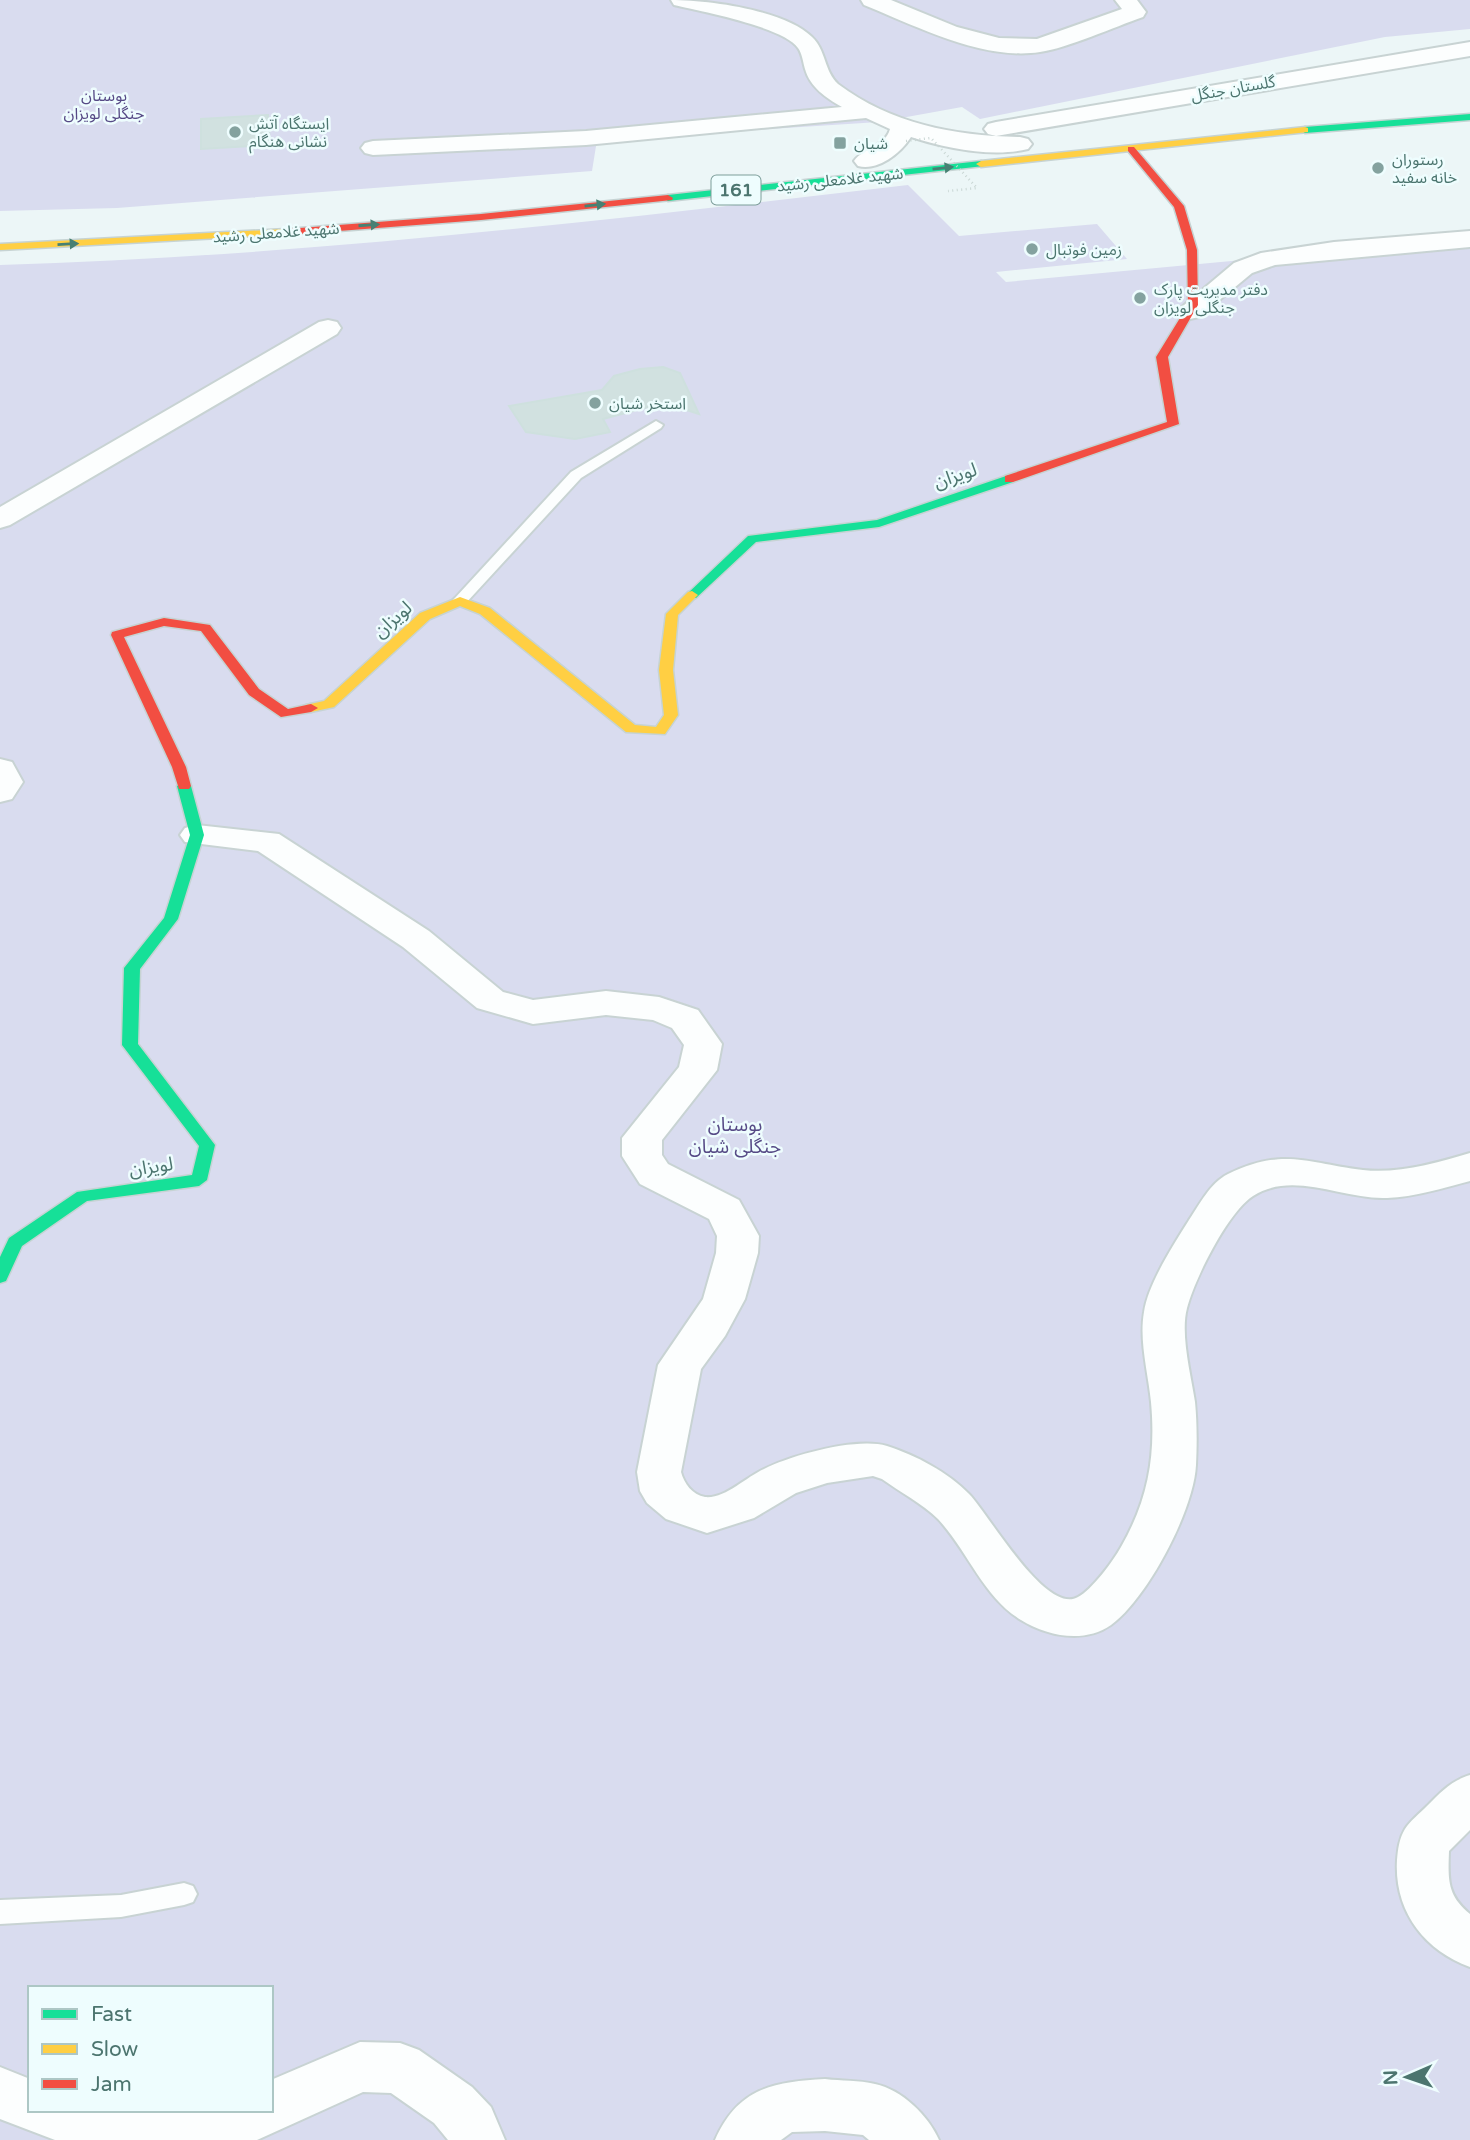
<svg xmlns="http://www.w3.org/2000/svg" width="1470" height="2140" viewBox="0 0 1470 2140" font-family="'Varela Round','Noto Sans Arabic',sans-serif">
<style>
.green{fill:#d9dcef;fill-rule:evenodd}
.building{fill:#d1e1e0;stroke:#cee0de;stroke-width:2}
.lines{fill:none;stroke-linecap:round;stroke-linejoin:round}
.lane-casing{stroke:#c8d3d3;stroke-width:4}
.street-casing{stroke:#c8d3d3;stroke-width:4}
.fast-casing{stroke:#c6d3d3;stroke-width:3}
.slow-casing{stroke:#c6d3d3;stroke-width:3}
.jam-casing{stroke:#c6d3d3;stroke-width:3}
.lane{fill:#fcfefe;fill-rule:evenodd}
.street{fill:#fcfefe;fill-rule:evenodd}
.fast{fill:#16e098;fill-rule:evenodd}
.slow{fill:#ffcf43;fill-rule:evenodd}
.jam{fill:#f24e42;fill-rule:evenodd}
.path-bridge{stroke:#c9d6d4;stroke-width:2.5;stroke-dasharray:1 3.5;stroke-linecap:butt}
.oneway{fill:#478073}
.poi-dot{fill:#84a29f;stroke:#eefdfe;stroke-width:2.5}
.labels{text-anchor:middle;stroke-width:5;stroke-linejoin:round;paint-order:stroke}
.far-street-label{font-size:16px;fill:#4c756f;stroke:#eefdfe}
.far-park-label{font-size:16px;fill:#564a86;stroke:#eefdfe}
.far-poi-label{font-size:16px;fill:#4c756f;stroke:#eefdfe;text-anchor:start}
.shield{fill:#eefdfe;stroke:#7d9e9a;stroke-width:2}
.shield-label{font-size:18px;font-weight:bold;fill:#4c756f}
.street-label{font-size:19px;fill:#4c756f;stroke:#eefdfe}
.park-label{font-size:19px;fill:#564a86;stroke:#eefdfe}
</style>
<rect width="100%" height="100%" fill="#ecf6f7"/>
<path class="green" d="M0,0h1470v29l-85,8 -405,82 -18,-12 -83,15 -282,18 -5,31 -475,37 -117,3z
M908,185l51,51 138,-12 30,35 -131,13 10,10 464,-43v1901h-1470v-1875c304,-9 606,-45 908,-80zM30,1988h241v122h-241z"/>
<path class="building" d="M268,115l2,30 -69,4v-30z
M663,367l17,6 19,41 -37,-12 -4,6 -10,-1 -45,12 7,13 -35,7 -49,-7 -17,-26 93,-16 12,-14 26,-7z"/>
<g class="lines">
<defs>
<path id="lane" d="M656,421l7,4 -2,3 -80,50 -116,126h-10l-3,-3 3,-3 116,-126z
M184,1883l9,3 4,8 -4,8 -9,3 -63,12 -121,7v-24l121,-5z"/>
<path id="street" d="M671,0c37,0 114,10 141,37 14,13 12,34 26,47 53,40 117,52 182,53l8,2 4,5 -4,5c-35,9 -83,-1 -117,-12 -11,17 -33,34 -53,29l-4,-5c10,-14 31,-14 36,-32l-24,-11 -280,27 -213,10 -8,-2 -4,-5 4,-5 8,-2 213,-10 256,-24c-16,-9 -32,-20 -37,-38 -2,-7 -3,-16 -7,-21 -14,-21 -98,-37 -124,-43z
M861,0h30l66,27 42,11 38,1 85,-30 -7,-9h22l9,12 -3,5c-29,10 -75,31 -103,35 -57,9 -124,-26 -176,-47z
M1470,42v14l-474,80 -8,-2 -4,-5 4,-5 8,-2z
M1470,231v16l-195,18 -23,8 -53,44 -9,2 -9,-2 -4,-6 57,-48 27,-10 73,-11z
M328,320l9,2 4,6 -4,6 -327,191 -10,3v-21l319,-185z
M0,759l12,3 11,20 -11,17 -12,3z
M197,825l82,9 150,97 74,61 30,8 73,-9 53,6 39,13 24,34 -5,26 -55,70v15l6,9 71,36 20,36 -1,17 -13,46 -20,37 -24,33 -20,103c3,11 11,23 24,25 20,2 41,-20 59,-28 28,-14 93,-32 123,-23 28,9 61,26 82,48 19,19 77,122 109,103 14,-7 35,-36 43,-50 27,-47 35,-91 30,-145 -3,-30 -12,-61 -7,-90 4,-28 30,-68 45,-92 11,-16 21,-37 39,-46 56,-27 79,-11 135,-4 35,4 73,-7 107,-17v28c-27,7 -55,16 -83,17 -43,2 -94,-28 -134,-2 -25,16 -58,82 -66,112 -7,26 4,67 8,94 2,20 2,43 1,63 -2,45 -49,134 -85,160 -27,19 -64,11 -90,-5 -38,-23 -53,-69 -83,-101 -15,-15 -38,-27 -56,-40l-9,-3 -46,7 -31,10 -42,25 -47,15 -41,-14 -19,-16 -7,-12 -3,-19 21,-107 45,-66 13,-46 1,-17 -8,-17 -69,-35 -18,-28v-18l57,-71 5,-22 -12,-17 -19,-8 -47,-5 -73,9 -56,-16 -74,-61 -145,-96 -73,-9 -5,-7 5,-7z
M1470,1775v55l-21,21c-1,29 -2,44 21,63v53c-46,-17 -76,-56 -73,-107 1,-11 2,-21 8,-31 5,-8 15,-16 22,-23 14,-14 24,-25 43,-31z
M360,2042l40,1 19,7 53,37 19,20 14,33h-57l-14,-17 -43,-30 -28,-1 -106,48h-202l-55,-21v-52l30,12v31h241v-30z
M825,2079c16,2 34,1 50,5 27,6 53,31 64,56h-70l-6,-5 -38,-4 -33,1 -11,8h-66c23,-52 58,-58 110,-61z"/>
<path id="fast" d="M1470,114v6l-165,13 -5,-3 5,-3z
M981,161l3,1v4l-316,35 -5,-3 5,-3z
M1009,475l6,4 -2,3 -134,45 -123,15 -60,56h-8l-2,-3 62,-59 129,-16z
M184,782l7,4 13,49 -26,84 -38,50 -2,75 77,101 -8,35 -8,6 -112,15 -65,45 -16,35 -6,2v-26l9,-19 68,-46 115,-17 7,-29 -77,-101 2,-77 40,-50 26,-83 -13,-49z"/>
<path id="slow" d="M1305,127l3,1v4l-327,35 -5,-3 5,-3z
M287,229l5,3 -1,2 -291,16v-6z
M692,591l6,4 -20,20 -5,55 5,45 -13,19 -39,-2 -146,-118 -20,-8 -30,13 -96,88 -23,5 -7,-4 2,-3 18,-4 96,-88 40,-16 30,11 145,117 21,2 8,-12 -5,-45 7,-56 22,-22z"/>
<path id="jam" d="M1128,147h6l50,59 13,44 1,55 -30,52 11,67 -166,58h-8v-6l162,-54 -11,-65 32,-52 -1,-55 -13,-43 -46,-56z
M668,195l5,3 -1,2 -191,20 -194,15 -5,-3 5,-3 194,-15z
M164,618l46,7 49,64 29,20 23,-5 7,4 -7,4 -30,5 -32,-22 -48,-64 -37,-5 -40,11 62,130 5,19 -2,3h-10l-7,-22 -61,-132 1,-3z"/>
</defs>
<use href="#lane" class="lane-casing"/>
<use href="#street" class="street-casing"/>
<use href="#fast" class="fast-casing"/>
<use href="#slow" class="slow-casing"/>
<use href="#jam" class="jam-casing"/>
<use href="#lane" class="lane"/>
<use href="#street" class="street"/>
<use href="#fast" class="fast"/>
<use href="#slow" class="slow"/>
<use href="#jam" class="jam"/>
<path class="path-bridge" d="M906,141l25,-3 46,50 -29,3"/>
</g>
<defs><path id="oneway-solid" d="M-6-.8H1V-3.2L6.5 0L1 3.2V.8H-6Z" transform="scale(1.75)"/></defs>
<g class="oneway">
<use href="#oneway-solid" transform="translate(943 168) rotate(-6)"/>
<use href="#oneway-solid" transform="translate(595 205) rotate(-6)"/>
<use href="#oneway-solid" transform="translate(369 225) rotate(-4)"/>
<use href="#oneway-solid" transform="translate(68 244) rotate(-3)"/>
</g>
<g class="poi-dot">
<circle cx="235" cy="132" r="7"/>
<rect x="833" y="136" width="14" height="14" rx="3.5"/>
<circle cx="1378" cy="168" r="7"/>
<circle cx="1032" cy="249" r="7"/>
<circle cx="1140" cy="298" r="7"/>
<circle cx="595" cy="403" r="7"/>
</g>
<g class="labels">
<g class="far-street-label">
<text transform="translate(1233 88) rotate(-10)" y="6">گلستان جنگل</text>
<text transform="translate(840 179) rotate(-6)" y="6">شهید غلامعلی رشید</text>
<text transform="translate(276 232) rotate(-4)" y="6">شهید غلامعلی رشید</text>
</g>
<g class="far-park-label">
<text x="104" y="101">بوستان<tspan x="104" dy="18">جنگلی لویزان</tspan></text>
</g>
<g class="far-poi-label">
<text x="249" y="129">ایستگاه آتش<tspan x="249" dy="18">نشانی هنگام</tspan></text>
<text x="854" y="149">شیان</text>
<text x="1392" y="165">رستوران<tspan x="1392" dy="18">خانه سفید</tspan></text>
<text x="1046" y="255">زمین فوتبال</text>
<text x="1154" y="295">دفتر مدیریت پارک<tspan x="1154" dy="18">جنگلی لویزان</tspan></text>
<text x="609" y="409">استخر شیان</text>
</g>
<rect class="shield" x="711.5" y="175.5" width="49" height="29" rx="5"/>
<g class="shield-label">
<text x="736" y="196">161</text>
</g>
<g class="street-label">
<text transform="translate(955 475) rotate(-18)" y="7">لویزان</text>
<text transform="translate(392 619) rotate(-41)" y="7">لویزان</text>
<text transform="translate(151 1166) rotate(-8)" y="7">لویزان</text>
</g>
<g class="park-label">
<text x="735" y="1131">بوستان<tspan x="735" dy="22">جنگلی شیان</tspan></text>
</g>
</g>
<rect x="28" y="1986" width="245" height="126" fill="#eefdfe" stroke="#adc7c5" stroke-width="2"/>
<rect x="42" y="2009" width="35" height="10" fill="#16e098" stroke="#adc7c5" stroke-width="2"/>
<text x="91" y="2021" font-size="21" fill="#4c756f">Fast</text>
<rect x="42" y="2044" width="35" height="10" fill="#ffcf43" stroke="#adc7c5" stroke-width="2"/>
<text x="91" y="2056" font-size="21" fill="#4c756f">Slow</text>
<rect x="42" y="2079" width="35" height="10" fill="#f24e42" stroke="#adc7c5" stroke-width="2"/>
<text x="91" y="2091" font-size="21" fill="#4c756f">Jam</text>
<g transform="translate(1407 2077) rotate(268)" stroke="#eefdfe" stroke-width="5" paint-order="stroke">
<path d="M0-5L12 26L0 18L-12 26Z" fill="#4c756f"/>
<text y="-10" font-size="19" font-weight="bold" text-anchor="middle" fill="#4c756f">N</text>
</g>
</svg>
